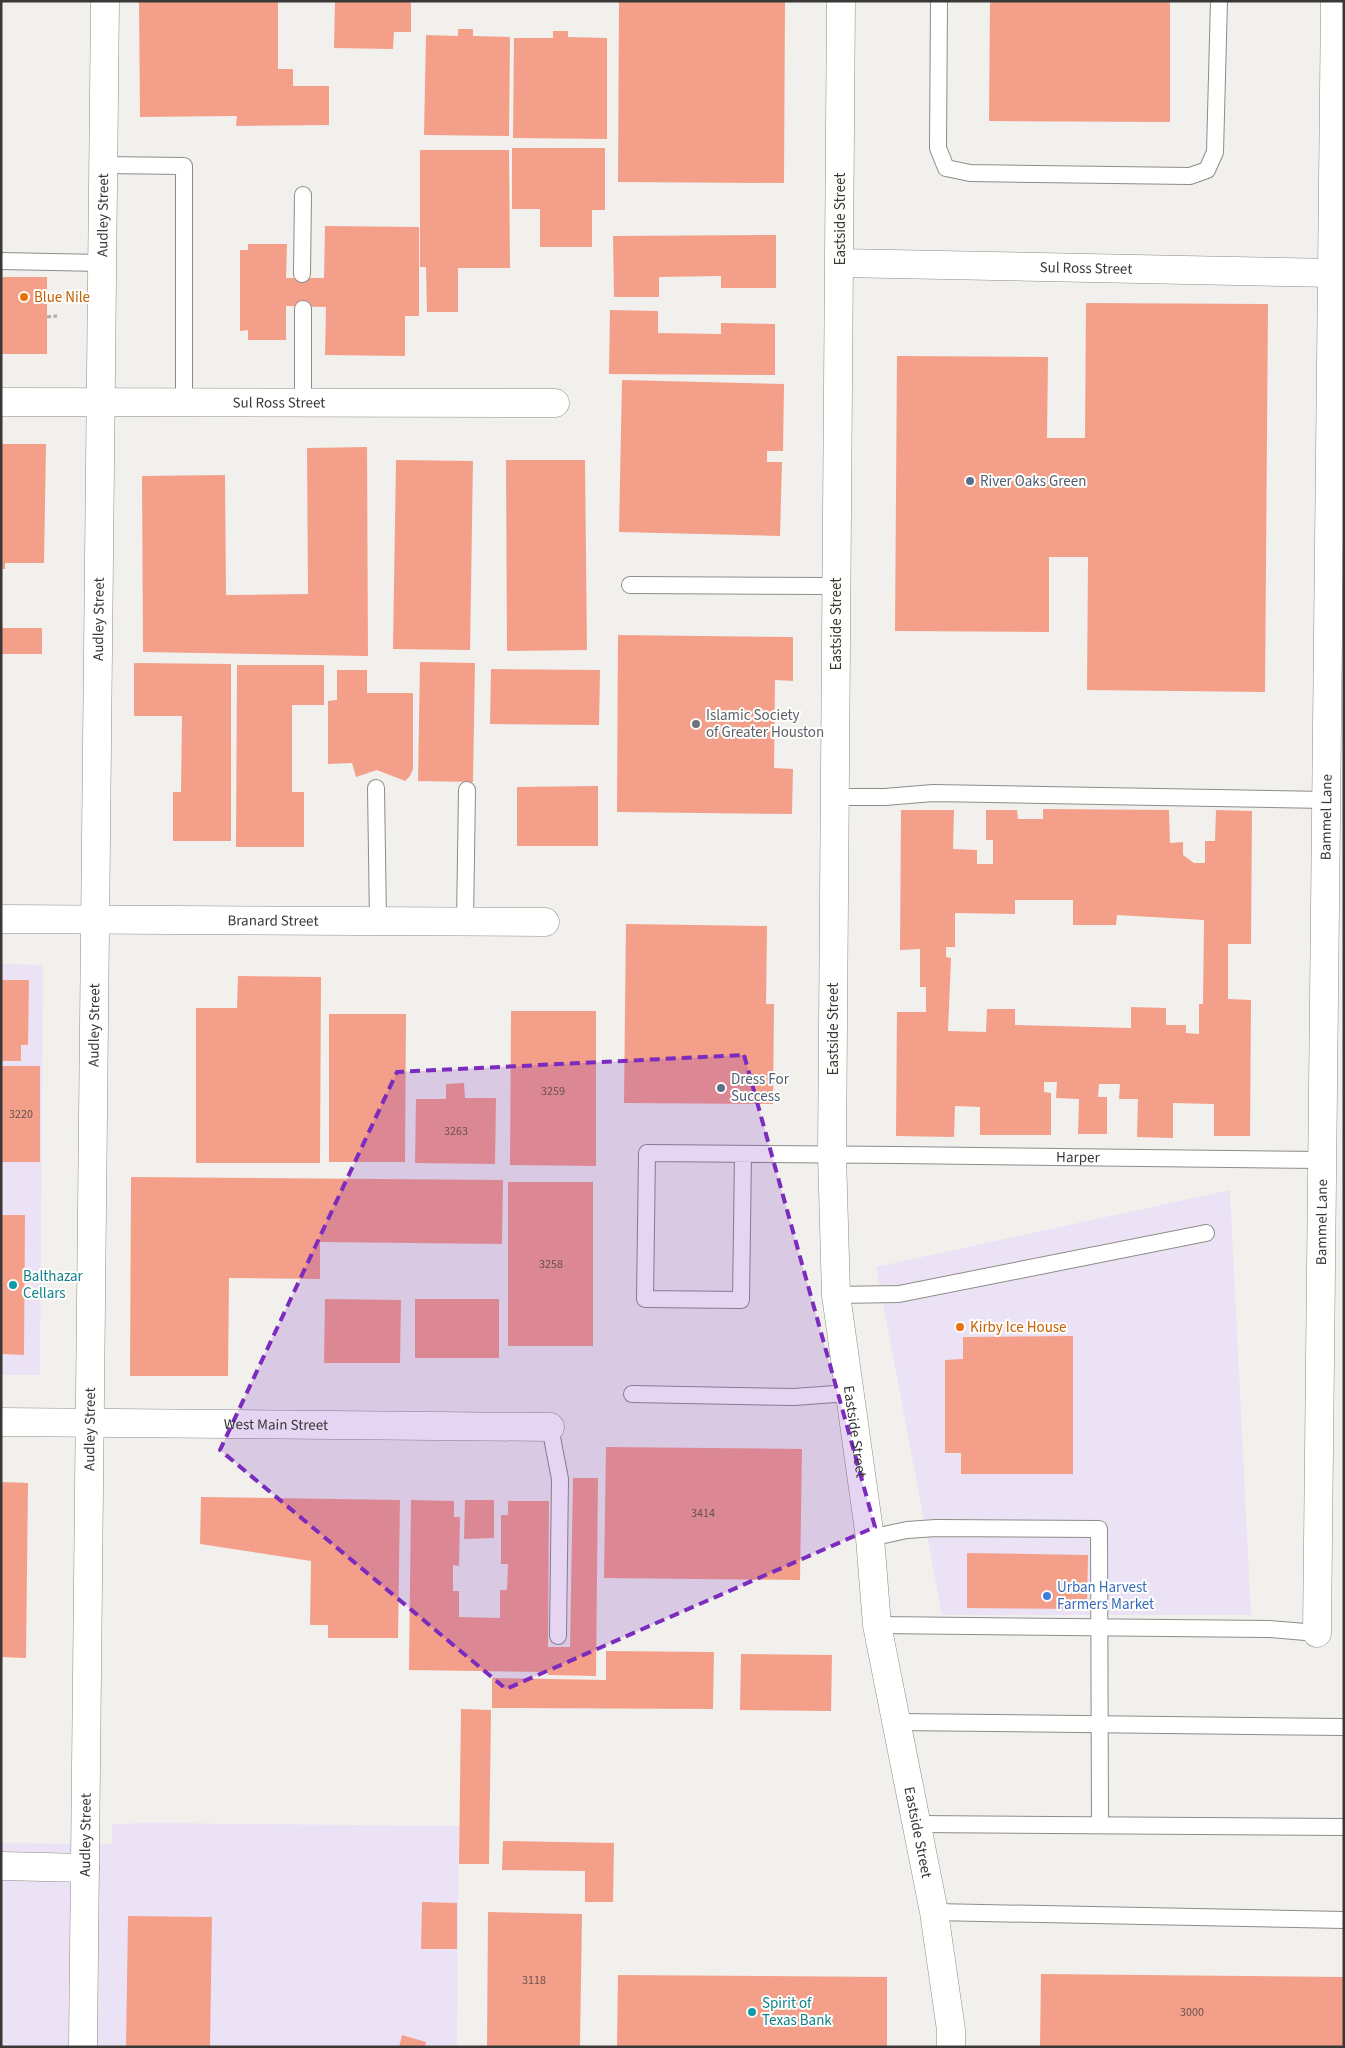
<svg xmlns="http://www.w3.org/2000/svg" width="1345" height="2048" viewBox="0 0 1345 2048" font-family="'Source Sans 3',sans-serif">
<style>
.commercial{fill:#ece2f6}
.building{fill:#f49f8a;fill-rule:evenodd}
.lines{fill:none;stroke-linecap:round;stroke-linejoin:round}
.lane-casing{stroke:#8e8c88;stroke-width:18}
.street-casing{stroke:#8e8c88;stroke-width:29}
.path{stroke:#adaba8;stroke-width:3;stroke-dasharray:4 2.5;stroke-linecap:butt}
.lane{stroke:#fff;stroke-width:16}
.street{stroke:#fff;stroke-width:28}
.marked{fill:#7b2cbf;fill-opacity:0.2;stroke:#7b2cbf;stroke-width:4;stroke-dasharray:10 6;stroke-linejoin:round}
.food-dot{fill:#e8710a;stroke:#fffefb;stroke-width:2}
.service-dot{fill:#5c6f8a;stroke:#fffefb;stroke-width:2}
.worship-dot{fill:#6b7280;stroke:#fffefb;stroke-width:2}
.culture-dot{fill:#0f9aa8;stroke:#fffefb;stroke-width:2}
.shop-dot{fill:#3f7fe0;stroke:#fffefb;stroke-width:2}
.labels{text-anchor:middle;stroke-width:4;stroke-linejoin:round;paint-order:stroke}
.number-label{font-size:12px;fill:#68524c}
.street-label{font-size:15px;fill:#393837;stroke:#fffefb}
.food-label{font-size:15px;fill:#c56008;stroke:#fffefb;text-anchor:start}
.service-label{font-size:15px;fill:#4e5e75;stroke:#fffefb;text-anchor:start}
.worship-label{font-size:15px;fill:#5b616d;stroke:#fffefb;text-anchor:start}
.culture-label{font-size:15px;fill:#0d838f;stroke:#fffefb;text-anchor:start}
.shop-label{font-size:15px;fill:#366cbe;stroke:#fffefb;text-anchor:start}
</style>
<rect width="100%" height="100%" fill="#f2f0ec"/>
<path class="commercial" d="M1,964l42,1 -3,410h-39z
M1230,1190l21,425h-309l-66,-348z
M150,1823l309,3 -2,221h-456v-204l111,1v-20z"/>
<path class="building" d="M139,1h139v68h15v17h36v39l-93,1 1,-10 -97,1z
M335,1h76v31h-17l-1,17 -59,-1z
M619,1h166l-1,182 -166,-1z
M990,1h180v121l-181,-1z
M458,29h15v7l37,1 -1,99 -85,-1 2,-100 32,1z
M553,31h15v6l39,1v101l-94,-1 1,-100h39z
M512,148h93v62h-13v37h-52v-38h-28z
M420,150h89l1,118h-52v44h-31l-1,-45h-6z
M325,226l94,1v89h-14v40l-80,-1 1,-48 -40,-1v34h-38v-10l-8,1v-81h8v-6h39l-1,34h38z
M776,235v53h-55v-12l-62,1v20h-45l-1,-61z
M1,277h46v77h-46z
M1086,303l182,1 -3,388 -178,-2 1,-133h-39v75l-154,-1 2,-275 151,1 -1,81h38z
M610,310l48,1v22l63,1v-11l54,1v51l-166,-1z
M622,380l162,4 -1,67h-16v11h15l-2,74 -161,-4z
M1,444h45l-2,119h-39v6h-4z
M367,447l1,209 -225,-4 -1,-176 83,-1 1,120 82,-1 -1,-146z
M396,460l77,1 -3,189 -77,-1z
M506,460h79l2,190 -80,1z
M1,628h41v26h-41z
M618,635l175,2v44l-18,-1 -1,88 19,1 -1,45 -175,-2z
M420,662l55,1 -2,119 -55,-1z
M134,663l97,1v177h-58v-49h8l1,-76h-48z
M237,665h87v40h-32v87h12v55h-68z
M491,669l109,1 -1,55 -109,-1z
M337,670h30v23h46v76l-3,7 -5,5 -28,-11 -21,7 -4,-14 -24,1v-63l9,-1z
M598,786v60h-81v-59z
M1043,809l126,1 1,33 13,-1v13l11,8h11v-22h10l1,-31 36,1 -1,133h-23v55l23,1 -1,136h-36v-32l-41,-1v35l-36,-1 1,-38h-19l1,-15h-21l-1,13h9v37h-29l1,-35 -23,-1 1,-16h-13v10l7,1v42h-71v-28l-25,-1 -1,31 -58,-1 1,-124h29v-25h-6v-38l-20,1 1,-140h53l-1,39 24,1v14h16v-24h-7v-30h31l1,9h25zM1015,900h58v25h43l1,-10 87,5 -1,84h-4v30l-13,-1v-8h-20v-17l-35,-1v21l-116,-3v-16h-28l-1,23 -38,-1 3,-73 -5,-1v-10h9v-34l60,1z
M626,924l141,2 -1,78h8l-1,100 -149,-1z
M238,976l83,1 -1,186h-124v-155h41z
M1,980h28l-1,65h-7v16h-20z
M511,1011h85v155l-86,-1z
M329,1014h77l-1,148h-76z
M1,1066h39v96h-39z
M464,1083l1,15h31l-1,66 -80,-1 1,-64h30v-15z
M131,1177l372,3 -1,64 -182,-2v37l-91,-1 -1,98h-98z
M508,1182h85v164h-85z
M1,1215h24l-1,140 -23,-1z
M325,1299l76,1 -1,63h-76z
M415,1299h84v59h-84z
M1073,1336v138h-112v-21h-16v-93l18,-1v-22z
M606,1447l196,2 -2,131 -196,-2z
M573,1478h25l-2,198 -48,-1v-3l-139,-2 2,-170 43,1v16h6l-1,49 -6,-1v26h6v26l41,1v-28h7l1,-26h-7v-49h7v-14h41l-1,146h22z
M1,1482l27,1 -2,175 -25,-1z
M201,1497l199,3 -2,138h-70v-13h-18l1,-64 -111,-17z
M465,1500h29v38l-30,1z
M967,1553l121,2 -1,54 -120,-1z
M606,1651l108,1 -1,57 -221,-1v-30l114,2z
M741,1654l91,1 -1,56 -91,-1z
M461,1709l30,1 -2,154h-30z
M503,1841l111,2 -1,59h-28v-31l-83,-1z
M422,1902l35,1v46h-36z
M488,1912l94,2 -2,133h-93z
M128,1916l84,1 -2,130h-84z
M1041,1974l303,3v70h-304z
M618,1975l269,2v70h-270z
M402,2035l24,7 -1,5h-26z"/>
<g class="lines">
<defs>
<g id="lane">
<path d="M939,1l-1,147 8,20 24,5 220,3 17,-6 8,-18 4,-151"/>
<path d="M103,165l81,1v236"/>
<path d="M1,261l101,2"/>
<path d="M302,274l1,-79"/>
<path d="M303,403v-94"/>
<path d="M630,585l206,1"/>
<path d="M376,788l2,133"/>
<path d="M835,797h50l48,-4 393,7"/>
<path d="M465,922l2,-132"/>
<path id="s1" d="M743,1154l-2,146 -96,-1 2,-146c83,1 167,2 251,2l424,5"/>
<path d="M836,1295l63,-1 307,-61"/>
<path d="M632,1394l162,3 55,-4"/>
<path d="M550,1427l10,52 -2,157"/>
<path d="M870,1538l37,-8 29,-2 163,1 1,296"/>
<path d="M877,1625l392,4 48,4"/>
<path d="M896,1722l448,5"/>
<path d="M916,1824l428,3"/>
<path d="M934,1912l410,8"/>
</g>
<g id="street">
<path id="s2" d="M841,1l-9,1154 4,140 34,243 7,87 57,287 17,118v17"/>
<path id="s3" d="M840,263l492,10"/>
<path id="s4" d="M1,402l554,1"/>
<path id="s5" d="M1,919l544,3"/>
<path id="s6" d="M1,1422l549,5"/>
<path id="s7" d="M1317,1633l18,-1632"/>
<path d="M1,1866l84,2"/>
<path id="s8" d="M83,2047l22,-2046"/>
</g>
</defs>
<use href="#lane" class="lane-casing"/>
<use href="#street" class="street-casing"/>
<path class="path" d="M47,317l10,-1"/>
<use href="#lane" class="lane"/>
<use href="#street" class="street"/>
</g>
<path class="marked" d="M744,1055l131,472 -369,162 -286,-239 177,-378z"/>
<g class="food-dot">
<circle cx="24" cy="297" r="5"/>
<circle cx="960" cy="1327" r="5"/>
</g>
<g class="service-dot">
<circle cx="970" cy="481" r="5"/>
<circle cx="721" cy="1088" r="5"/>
</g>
<circle class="worship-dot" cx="696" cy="724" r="5"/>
<g class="culture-dot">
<circle cx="13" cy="1285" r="5"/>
<circle cx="752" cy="2012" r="5"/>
</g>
<circle class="shop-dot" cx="1047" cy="1596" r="5"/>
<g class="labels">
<g class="number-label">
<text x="553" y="1095">3259</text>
<text x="21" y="1118">3220</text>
<text x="456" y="1135">3263</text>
<text x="551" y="1268">3258</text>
<text x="703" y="1517">3414</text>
<text x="534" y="1984">3118</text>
<text x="1192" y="2016">3000</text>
</g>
<g class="street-label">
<text dy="5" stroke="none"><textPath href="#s8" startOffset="1832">Audley Street</textPath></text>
<text transform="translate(840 219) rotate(-90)" y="5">Eastside Street</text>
<text dy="5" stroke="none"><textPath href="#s3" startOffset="246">Sul Ross Street</textPath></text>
<text dy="5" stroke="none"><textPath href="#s4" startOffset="278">Sul Ross Street</textPath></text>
<text dy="5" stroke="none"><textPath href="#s8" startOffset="1428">Audley Street</textPath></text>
<text transform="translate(836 624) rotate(-90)" y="5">Eastside Street</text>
<text dy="5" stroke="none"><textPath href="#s7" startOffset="816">Bammel Lane</textPath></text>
<text dy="5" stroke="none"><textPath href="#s5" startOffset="272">Branard Street</textPath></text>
<text dy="5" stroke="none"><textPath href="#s8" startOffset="1022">Audley Street</textPath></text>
<text transform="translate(833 1029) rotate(-90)" y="5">Eastside Street</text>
<text dy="5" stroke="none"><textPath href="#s1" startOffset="819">Harper</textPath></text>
<text dy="5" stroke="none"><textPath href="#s7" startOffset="411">Bammel Lane</textPath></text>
<text dy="5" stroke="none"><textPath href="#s6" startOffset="275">West Main Street</textPath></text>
<text dy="5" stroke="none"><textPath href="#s8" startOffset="618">Audley Street</textPath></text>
<text dy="5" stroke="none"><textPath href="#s2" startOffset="1432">Eastside Street</textPath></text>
<text dy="5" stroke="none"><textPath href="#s2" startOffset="1838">Eastside Street</textPath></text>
<text dy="5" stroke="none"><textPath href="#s8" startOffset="212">Audley Street</textPath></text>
</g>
<g class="food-label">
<text x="34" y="302">Blue Nile</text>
<text x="970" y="1332">Kirby Ice House</text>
</g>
<g class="service-label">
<text x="980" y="486">River Oaks Green</text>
<text x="731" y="1084">Dress For<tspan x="731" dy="17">Success</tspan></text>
</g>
<g class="worship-label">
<text x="706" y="720">Islamic Society<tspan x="706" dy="17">of Greater Houston</tspan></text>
</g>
<g class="culture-label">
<text x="23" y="1281">Balthazar<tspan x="23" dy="17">Cellars</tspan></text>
<text x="762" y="2008">Spirit of<tspan x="762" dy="17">Texas Bank</tspan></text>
</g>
<g class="shop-label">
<text x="1057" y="1592">Urban Harvest<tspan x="1057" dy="17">Farmers Market</tspan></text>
</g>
</g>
<rect width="1345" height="2048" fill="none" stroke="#393837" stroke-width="5"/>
</svg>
